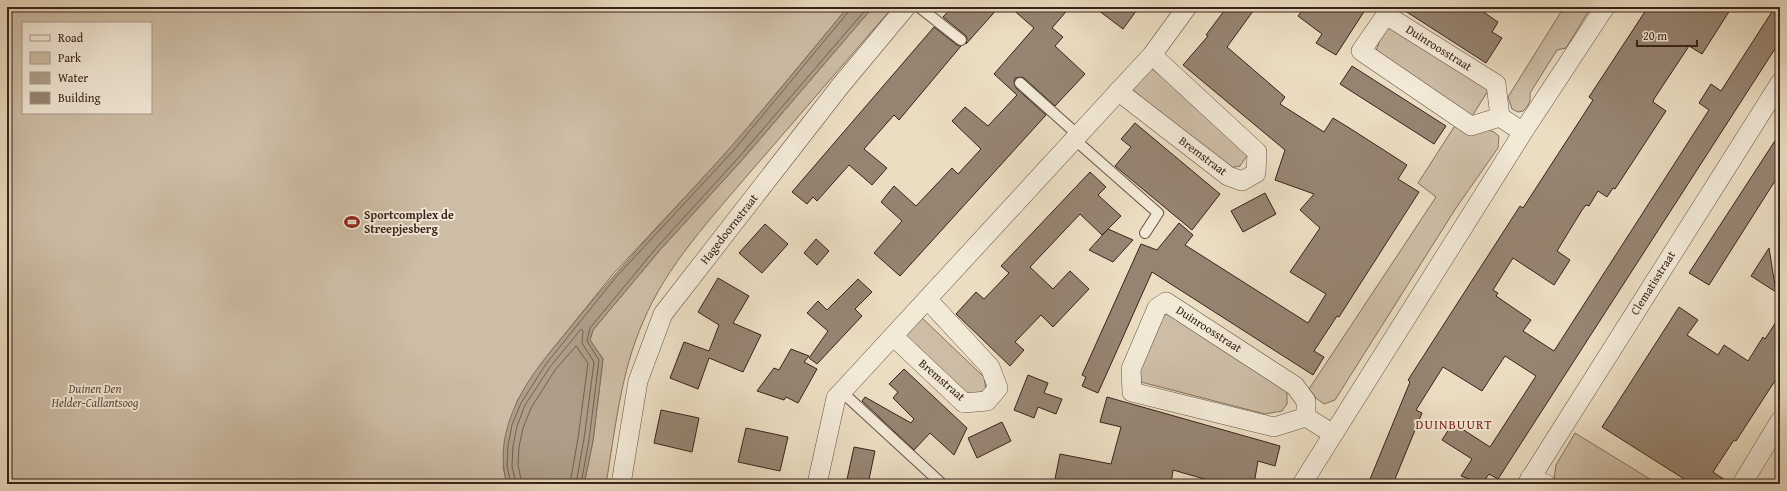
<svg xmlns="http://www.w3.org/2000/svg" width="1787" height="491" viewBox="0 0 1787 491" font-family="'Gentium Book Plus',serif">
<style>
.green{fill:#cdbda6;stroke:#837060;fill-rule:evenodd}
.water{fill:#ae9e89;stroke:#7f6d5d}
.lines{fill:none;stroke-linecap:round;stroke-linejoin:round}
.shore{stroke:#746052;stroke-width:1}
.building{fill:#968472;stroke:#39231b}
.lane-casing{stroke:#665245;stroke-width:12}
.street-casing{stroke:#665245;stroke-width:20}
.lane{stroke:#f2e9d7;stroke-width:10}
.street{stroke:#f2e9d7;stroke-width:19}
.labels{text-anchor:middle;stroke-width:4;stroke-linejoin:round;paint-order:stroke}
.street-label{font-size:12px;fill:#39231b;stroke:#f2e9d7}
.poi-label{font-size:12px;font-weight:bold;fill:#39231b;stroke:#f2e9d7;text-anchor:start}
.park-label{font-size:12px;font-style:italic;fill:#5e4a3e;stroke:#f2e9d7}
.neighbourhood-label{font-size:13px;letter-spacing:1px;fill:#7a1f14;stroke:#f2e9d7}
</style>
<rect width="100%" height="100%" fill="#ebddc2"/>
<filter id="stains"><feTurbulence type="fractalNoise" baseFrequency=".005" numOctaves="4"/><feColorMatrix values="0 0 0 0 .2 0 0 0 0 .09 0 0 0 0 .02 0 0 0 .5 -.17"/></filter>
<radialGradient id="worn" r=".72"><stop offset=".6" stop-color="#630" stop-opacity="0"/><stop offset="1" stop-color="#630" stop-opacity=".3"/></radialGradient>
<path class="green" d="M7,7h841l-118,142 -117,125 -70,87 -26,40 -14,66 4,17h-500zM23,23h128v90h-128z
M873,7h20c-47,54 -94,109 -141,163 -39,46 -86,96 -109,152 -22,49 -28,109 -37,162h-22l9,-43 10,-82 -13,-19 3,-10 67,-80 82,-90z
M1564,7h27l-25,41 -9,2 -27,43c1,8 -1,12 -7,18l-5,1 -6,-3 -4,-12z
M1389,27l100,62 -18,29 -95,-63c0,-11 7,-19 13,-28z
M1151,68l93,76 4,10 -8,12 -11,2 -20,-12 -77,-67z
M1456,124l32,6 6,2 5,4 -1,12 -42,60 -121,192 -11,4 -8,-6 -7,-9 127,-192 -18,-14z
M1172,312l115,79v13l-5,7 -17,3 -124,-32 -1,-13 21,-52z
M920,316l64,61 2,13 -10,5 -8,-1 -64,-59z
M1575,433l83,51h-90l-14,-5 2,-14z"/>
<path class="water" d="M848,7h25l-131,153 -82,90 -67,80 -3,10 13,19 -10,82 -9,43h-77c-8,-29 -3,-54 10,-82 12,-26 34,-51 52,-73 41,-51 86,-99 130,-147 52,-56 100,-116 149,-175z"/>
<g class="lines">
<path class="shore" d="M511,484l-4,-18 1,-20 4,-21 9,-22 25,-39 70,-87 117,-126 116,-140 1,-4
M516,484l-4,-18 1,-20 4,-20 8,-21 25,-38 31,-38 2,2 -1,12 12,19 -10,77 -8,45
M522,484l-4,-19 1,-18 4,-19 8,-20 24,-38 21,-24 12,17 -10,75 -8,46
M581,484l8,-44 10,-80 -12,-19 3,-13 67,-81 82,-90 129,-150"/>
</g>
<path class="building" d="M952,7h47l-33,37 1,-6 -2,-3 -22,-18z
M1010,7h60l-18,21 11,9 -8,9 30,28 -30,32 -31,-28 -3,-1 -6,1 -1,4 2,6 30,27 -146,161 -26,-23 28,-32 -21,-19 13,-16 22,20 36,-38 6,6 23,-25 -29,-28 13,-14 23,19 29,-31 -23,-21 40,-46z
M1094,7h45l-16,22z
M1227,7h29l-29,40 58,50 -5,7 44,28 9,-14 18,11 56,36 -9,14 21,13 -80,125 -2,-1 -23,35 10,6 -11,18 -161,-103 -54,121 -16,-7 4,-9 -4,-2 59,-131 16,6 22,-27 14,12 -8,10 123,78 18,-29 -36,-22 30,-44 -20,-18 14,-16 -39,-14 10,-30 -102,-85 25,-29 -2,-1z
M1305,7h62l-31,48 -20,-12 6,-9 -24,-18z
M1399,7h77l22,15 -6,10 10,6 -16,25z
M1648,7h84l-30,47 -13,-8 -35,53 -1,3 13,9 -51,78 -2,-1 -6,9 -9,-6 -9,15 -3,-1 -4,5 -25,41 13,9 -16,25 -41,-27 -20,32 5,3 -2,3 35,24 -8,11 31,20 155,-241 -10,-7 12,-19 10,7 54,-84h5v34l-282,438 -9,-5 -7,10 -21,-8 11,-17 -30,-19 11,-17 37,24 46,-71 -31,-20 -23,35 -39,-24 -27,43 6,3 -29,71h-25l42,-102 -2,-2 112,-174 3,2 50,-77 20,-31 -4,-3z
M934,27l23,18 4,1 -62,74 -5,-5 -30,34 23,19 -15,17 -23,-20 -32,36 -4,-4 -6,7 -15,-12z
M1352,66l94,60 -12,18 -94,-60z
M1135,123l85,71 -28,36 -77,-64 16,-19 -10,-8z
M1780,133v40l-71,112 -20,-12z
M1090,172l16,15 -8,8 23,21 -19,19 -22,-21 -50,53 23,22 17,-18 19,18 -36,38 -12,-12 -26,27 9,8 -14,16 -54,-52 20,-22 8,7 25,-26 -8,-7z
M1265,193l11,21 -33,18 -12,-21z
M765,224l23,20 -26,29 -23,-20z
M1108,229l25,11 -20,22 -24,-12z
M816,239l13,12 -12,14 -13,-12z
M1769,248l7,44 -25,-16z
M718,278l31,18 -16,27 28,12 -18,37 -34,-14 -11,31 -28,-11 14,-36 25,9 10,-26 -21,-13z
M858,279l14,13 -17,17 7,7 -45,48 -8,-6 19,-27 -21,-18 11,-12 9,9z
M1679,307l19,13 -11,15 31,20 6,-10 24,16 15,-24 2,2 15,-23v57l-44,68 -2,-1 -21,32 18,12h-39l-90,-57z
M791,349l18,7 -5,6 13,7 -19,34 -12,-6 -2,3 -27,-9 17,-23 5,2z
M904,369l63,59 -13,27 -24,-22 -16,17 -52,-49 3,-4 46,26 3,-4 -21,-21 5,-6 -9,-8z
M1028,375l20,8 -4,10 18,6 -6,15 -18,-7 -4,11 -20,-8z
M1107,397l173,49 -5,20 -17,-5 -4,23h-32l-49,-14 -2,14h-117l6,-30 51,10 10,-37 -21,-5z
M661,410l38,8 -7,34 -38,-9z
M1002,422l9,19 -34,17 -9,-20z
M746,428l42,9 -8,34 -42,-9z
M854,447l21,4 -7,33h-22z"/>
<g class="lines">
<defs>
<path id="lane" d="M919,7l42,33
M1020,83l58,52
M1074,139l84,74 -13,20
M842,392l100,92"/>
<path id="street" d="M1118,91l110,85 14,5 14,-8 1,-21 -105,-97
M1500,117l-29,9 -110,-75 25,-36 110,69 4,33 23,15
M1166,302l129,84 11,15v16l-32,10 -142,-35 -1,-23 26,-61z
M893,336l71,67 23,-2 11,-13 -8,-21 -63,-68
M1306,417l27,17
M1530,478l16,6
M621,484l17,-103 25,-67 178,-229 65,-78
M817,484l19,-86 316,-343 35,-48
M1302,484l221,-352 82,-125
M1527,484l253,-401
M1742,484l38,-63"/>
</defs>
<use href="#lane" class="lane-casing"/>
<use href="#street" class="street-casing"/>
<use href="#lane" class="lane"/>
<use href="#street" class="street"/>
</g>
<defs>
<symbol id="stadium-bare" viewBox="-9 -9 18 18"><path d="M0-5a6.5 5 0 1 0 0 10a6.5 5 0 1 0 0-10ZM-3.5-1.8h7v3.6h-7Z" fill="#8f2418" stroke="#f2e9d7" stroke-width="2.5" paint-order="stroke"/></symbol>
</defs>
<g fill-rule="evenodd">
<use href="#stadium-bare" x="341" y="211" width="22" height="22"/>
</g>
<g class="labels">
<g class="street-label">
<text transform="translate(1439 48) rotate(32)" y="4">Duinroosstraat</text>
<text transform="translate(1203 156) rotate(37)" y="4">Bremstraat</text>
<text transform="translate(729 229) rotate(-52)" y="4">Hagedoornstraat</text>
<text transform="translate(1653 283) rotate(-58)" y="4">Clematisstraat</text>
<text transform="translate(1209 329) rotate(33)" y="4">Duinroosstraat</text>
<text transform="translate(942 380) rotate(41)" y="4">Bremstraat</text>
</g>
<g class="poi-label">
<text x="364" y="219">Sportcomplex de<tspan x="364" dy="14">Streepjesberg</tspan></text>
</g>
<g class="park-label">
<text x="95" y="393">Duinen Den<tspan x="95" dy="14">Helder-Callantsoog</tspan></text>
</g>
<g class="neighbourhood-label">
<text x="1454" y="429">DUINBUURT</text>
</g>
</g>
<rect width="1787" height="491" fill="none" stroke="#ebddc2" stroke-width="24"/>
<rect x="8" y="8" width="1771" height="475" fill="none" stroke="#39231b" stroke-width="2"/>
<rect x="12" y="12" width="1763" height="467" fill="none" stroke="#39231b"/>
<rect x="22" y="22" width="130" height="92" fill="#f2e9d7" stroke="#a89a8c"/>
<rect x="30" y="35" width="20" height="6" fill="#f2e9d7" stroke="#a89a8c"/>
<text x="58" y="42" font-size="12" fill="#39231b">Road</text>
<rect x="30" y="52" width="20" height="12" fill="#cdbda6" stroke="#a89a8c"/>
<text x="58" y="62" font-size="12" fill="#39231b">Park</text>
<rect x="30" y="72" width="20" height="12" fill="#ae9e89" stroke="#a89a8c"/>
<text x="58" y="82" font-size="12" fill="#39231b">Water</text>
<rect x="30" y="92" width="20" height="12" fill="#968472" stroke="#a89a8c"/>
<text x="58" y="102" font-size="12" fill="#39231b">Building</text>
<path d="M1637 40v6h60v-6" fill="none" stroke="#39231b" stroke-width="2"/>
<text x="1643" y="40" font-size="12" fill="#39231b" stroke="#f2e9d7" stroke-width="3" paint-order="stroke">20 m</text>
<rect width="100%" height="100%" filter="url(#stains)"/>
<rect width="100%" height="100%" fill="url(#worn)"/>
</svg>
